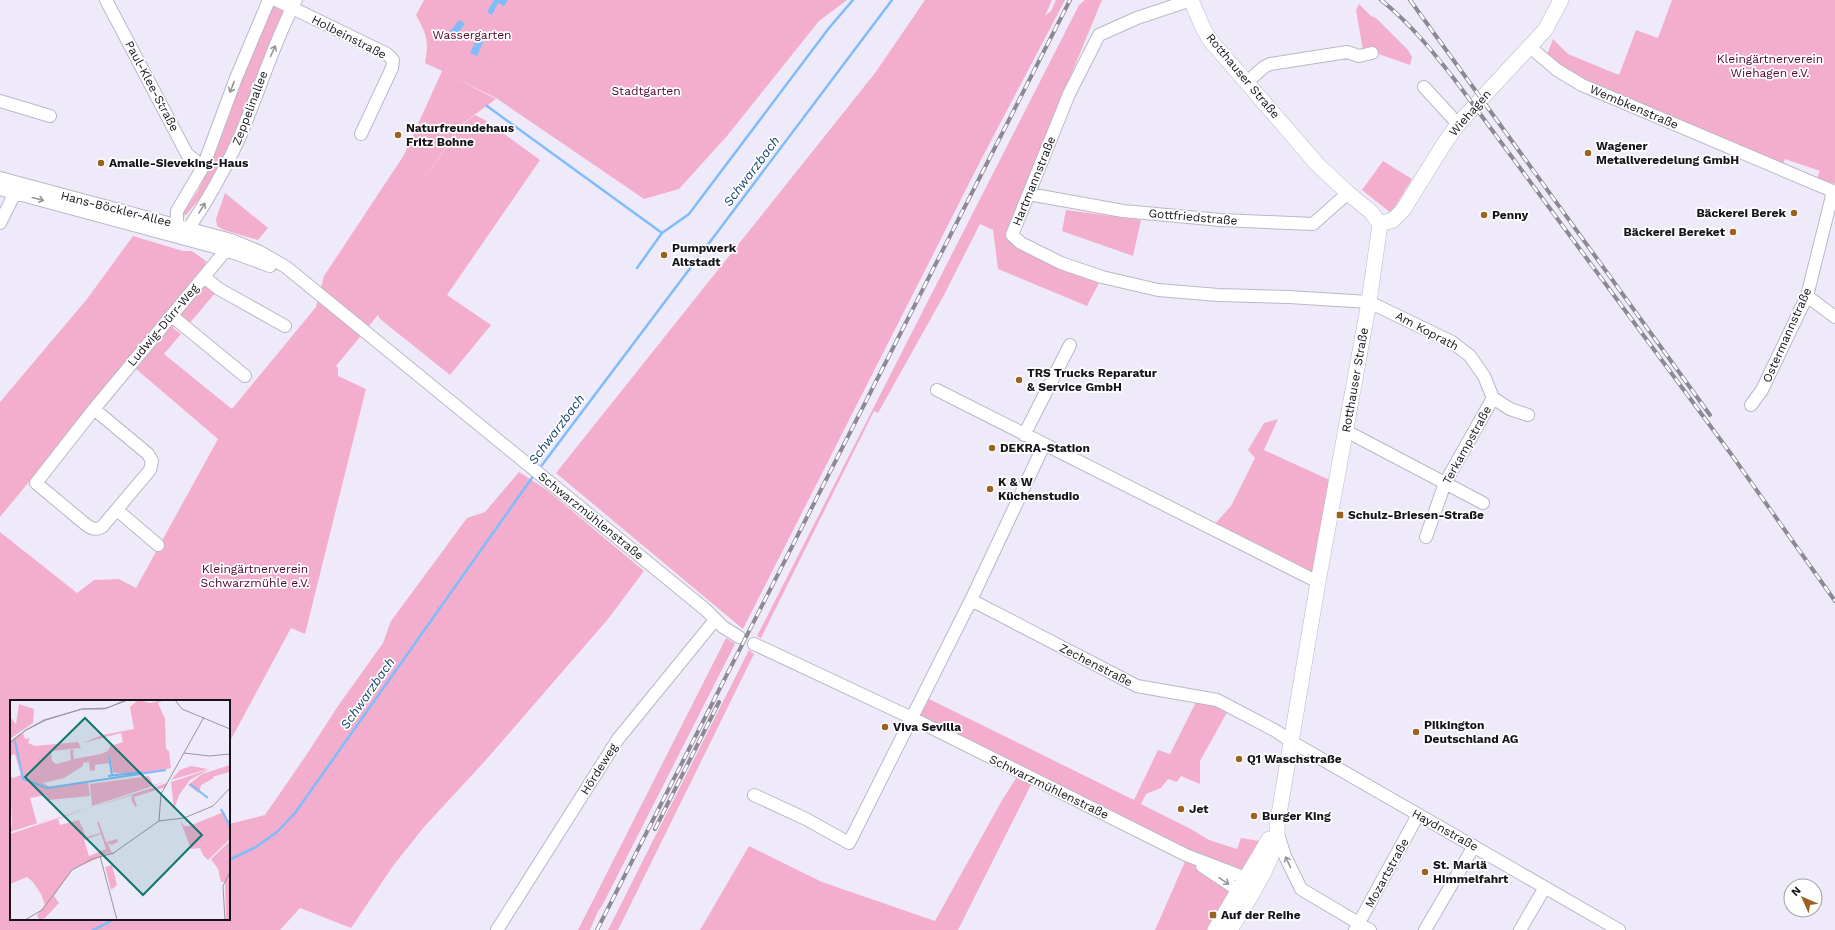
<svg xmlns="http://www.w3.org/2000/svg" width="1835" height="930" viewBox="0 0 1835 930" font-family="'Work Sans',sans-serif">
<style>
.green{fill:#f4aecd}
.water{fill:#7ebcfc}
.lines{fill:none;stroke-linecap:round;stroke-linejoin:round}
.stream{stroke:#7ebcfc;stroke-width:2.5}
.minor-casing{stroke:#bcb7c7;stroke-width:14}
.major-casing{stroke:#bcb7c7;stroke-width:16}
.minor{stroke:#fff;stroke-width:12}
.major{stroke:#fff;stroke-width:15}
.rail-casing{stroke:#8c8994;stroke-width:4}
.rail{stroke:#fff;stroke-width:2.5;stroke-dasharray:8;stroke-linecap:butt}
.oneway{stroke:#969598}
.poi-dot{fill:#9a621e;stroke:#fff;stroke-width:1.5}
.labels{text-anchor:middle;stroke-width:3.5;stroke-linejoin:round;paint-order:stroke}
.park-label{font-size:12px;fill:#500431;stroke:#fff}
.street-label{font-size:12px;fill:#16141a;stroke:#fff}
.poi-label{font-size:12px;font-weight:bold;fill:#16141a;stroke:#fff;text-anchor:start}
.water-label{font-size:13px;font-style:italic;fill:#1a466f;stroke:#fff}
.inset-river{fill:none;stroke:#7ebcfc;stroke-width:2}
.inset-road{fill:none;stroke:#9894a0;stroke-width:1}
.view{fill:#0f766e;fill-opacity:0.15;stroke:#0f766e;stroke-width:2}
.inset-edge{fill:none;stroke:#16141a;stroke-width:2}
</style>
<rect width="100%" height="100%" fill="#efeafa"/>
<path class="green" d="M270,0h21l-68,166 -13,20 -24,29h-2l-1,-2 15,-22 15,-35 2,-21z
M424,0h423l-28,21 -92,115 -48,53 -35,10 -148,-101 -45,-22 45,23 -34,25 -41,59 42,-59 12,-9 10,5 55,40 -93,135 44,30 -41,50 -70,-56 -2,-4 -42,51 2,2v8l28,13 -61,245 -14,-6 -62,115v-42h-218v218h218v-95l36,-9 42,-61 31,-48 45,-63 8,-22 76,-103 18,-6 34,-40 28,18 97,81 -36,48 -123,142 -61,66 -31,39 -42,62 -51,-20 -20,22h-280v-398l77,61 17,-13 25,-1 17,9 82,-149 -82,-70 38,-46 2,1 -3,4 8,6 -17,20 68,55 84,-102 8,-31 80,-121 38,-84 -17,-8c4,-22 2,-28 -9,-48z
M925,0h127l-7,16 6,-5 5,-11h9l-82,156 -240,473 -187,-156 319,-400z
M1085,0h17l-96,232 6,12 89,35 -14,27 -89,-37 -5,-39 -13,-6 -36,71 -66,118 -4,-2 -113,227 -4,-2 322,-631z
M1672,0h163v184l-18,-6 3,-7 -35,-12 -2,5 -129,-51 -91,-44 -16,-14 6,-16 15,15 51,21 17,-45 22,8z
M1359,4l12,12 5,2 32,32 4,7 -2,8 -43,-15 -4,1 -7,-41z
M1383,161l29,18 -21,34 -29,-23z
M225,193l43,35 -10,12 -34,-10 -7,-4 -1,-7z
M1066,210l75,10 -8,36 -71,-25z
M133,236l50,15h9l14,10 -1,8 -205,248v-115l87,-103z
M206,285l10,7 -28,33 -9,-8z
M1278,419l-14,31 70,32 -18,97 -104,-52 19,-21 24,-48 -7,-8 16,-27z
M726,638l9,6 -133,262 -4,5 -8,19h-12z
M749,650l5,4 -136,276h-10z
M925,697l209,103 24,-50 12,4 28,-56 32,9 -30,54v23l-19,-8 -4,6 -9,-3 -7,9 -15,6 -5,10 50,25 18,11 28,9 4,-11 25,4 -21,34 -331,-158z
M1018,775l14,8 -74,147h-258l49,-84 73,36 113,39 66,-119z
M1187,857l50,33 -23,40h-59z"/>
<path class="water" d="M494,0h14l-4,6 -6,-3 -6,12 -5,-3z
M459,20l6,3 -12,19 -8,-4z
M480,32l6,3 -9,21 -7,-3z"/>
<g class="lines">
<path class="stream" d="M487,106l175,127
M637,268l25,-35 27,-19 140,-186 24,-28
M539,469l353,-469
M229,860l27,-13 21,-15 18,-19 239,-338
M93,930l22,-11"/>
<defs>
<path id="minor" d="M106,0l81,154 16,13
M276,0l111,54 6,6 -1,8 -31,66
M1191,0l-54,18 -38,17 -30,59 -57,141 9,8 40,20 41,14 56,13 60,5 71,2 80,5 83,40 18,14 14,20 9,22 17,11 18,6
M1530,47l27,23 25,15 253,107
M1247,82l17,-15 6,-3 77,-12 12,4 13,-3
M1424,87l34,37
M0,101l50,15
M0,178l231,62 27,11 28,16 420,343 17,17 16,10
M0,189l226,61 44,16
M1029,194l94,17 98,9 92,4 35,-31
M0,223l18,-36
M183,232l6,-4c18,-27 34,-55 48,-85 21,-47 35,-97 59,-143
M177,233v-22l26,-44 33,-89 33,-78
M204,277l15,12 66,37
M1807,296l28,21
M172,316l73,60
M937,390l381,192
M1751,405l11,-15 45,-94 26,-104
M94,409l54,45 4,7 -2,9 -48,57c-7,4 -12,1 -18,-4l-48,-40 58,-74 132,-159 5,-10
M1346,431l137,72
M1024,435l46,-90
M117,510l41,35
M1426,537l19,-54 48,-85
M971,600l166,86 80,14 59,31 16,11 327,188
M754,644l158,74 274,137 60,23 3,8
M754,795l52,24 43,24 122,-243 73,-155
M1278,834l7,22 16,33 69,41
M1202,866l36,24 9,1
M497,930l121,-191 97,-119
M1355,930l63,-115
M1425,930l49,-84
M1520,930l24,-41"/>
<path id="major" d="M1191,0l12,28 7,12 107,124 31,29 23,19 9,12 -11,78 -51,280 -41,244c4,26 -33,81 -47,104
M1380,224l13,-4 10,-10 41,-66 14,-20 87,-94 16,-30
M1215,930l54,-91"/>
</defs>
<use href="#minor" class="minor-casing"/>
<use href="#major" class="major-casing"/>
<use href="#minor" class="minor"/>
<use href="#major" class="major"/>
<defs>
<path id="rail" d="M1381,0c30,24 54,54 77,84l273,370 104,147
M1410,0l300,415
M655,829l64,-127
M597,930l473,-930"/>
</defs>
<use href="#rail" class="rail-casing"/>
<use href="#rail" class="rail"/>
</g>
<defs><path id="oneway-shaft" d="M-6 0H5M1.5-3L5.5 0L1.5 3" fill="none" stroke-width="1.6" stroke-linecap="round" stroke-linejoin="round"/></defs>
<g class="oneway">
<use href="#oneway-shaft" transform="translate(273 51) rotate(-66)"/>
<use href="#oneway-shaft" transform="translate(232 87) rotate(111)"/>
<use href="#oneway-shaft" transform="translate(38 199) rotate(15)"/>
<use href="#oneway-shaft" transform="translate(202 208) rotate(-58)"/>
<use href="#oneway-shaft" transform="translate(1288 862) rotate(-115)"/>
<use href="#oneway-shaft" transform="translate(1224 881) rotate(34)"/>
</g>
<g class="poi-dot">
<circle cx="398" cy="135" r="4"/>
<circle cx="1588" cy="153" r="4"/>
<circle cx="101" cy="163" r="4"/>
<circle cx="1794" cy="213" r="4"/>
<circle cx="1484" cy="215" r="4"/>
<circle cx="1733" cy="232" r="4"/>
<circle cx="664" cy="255" r="4"/>
<circle cx="1019" cy="380" r="4"/>
<circle cx="992" cy="448" r="4"/>
<circle cx="990" cy="489" r="4"/>
<rect x="1336" y="511" width="8" height="8" rx="2"/>
<circle cx="885" cy="727" r="4"/>
<circle cx="1416" cy="732" r="4"/>
<circle cx="1239" cy="759" r="4"/>
<circle cx="1181" cy="809" r="4"/>
<circle cx="1254" cy="816" r="4"/>
<circle cx="1425" cy="872" r="4"/>
<rect x="1209" y="911" width="8" height="8" rx="2"/>
</g>
<g class="labels">
<g class="park-label">
<text x="472" y="39">Wassergarten</text>
<text x="1770" y="63">Kleingärtnerverein<tspan x="1770" dy="14">Wiehagen e.V.</tspan></text>
<text x="646" y="95">Stadtgarten</text>
<text x="255" y="573">Kleingärtnerverein<tspan x="255" dy="14">Schwarzmühle e.V.</tspan></text>
</g>
<g class="street-label">
<text transform="translate(349 37) rotate(27)" y="4">Holbeinstraße</text>
<text transform="translate(1243 76) rotate(50)" y="4">Rotthauser Straße</text>
<text transform="translate(152 86) rotate(62)" y="4">Paul-Klee-Straße</text>
<text transform="translate(1634 107) rotate(23)" y="4">Wembkenstraße</text>
<text transform="translate(250 108) rotate(-69)" y="4">Zeppelinallee</text>
<text transform="translate(1470 113) rotate(-49)" y="4">Wiehagen</text>
<text transform="translate(1034 181) rotate(-68)" y="4">Hartmannstraße</text>
<text transform="translate(116 209) rotate(14)" y="4">Hans-Böckler-Allee</text>
<text transform="translate(1193 217) rotate(5)" y="4">Gottfriedstraße</text>
<text transform="translate(163 325) rotate(-50)" y="4">Ludwig-Dürr-Weg</text>
<text transform="translate(1427 331) rotate(28)" y="4">Am Koprath</text>
<text transform="translate(1787 335) rotate(-66)" y="4">Ostermannstraße</text>
<text transform="translate(1355 380) rotate(-80)" y="4">Rotthauser Straße</text>
<text transform="translate(1467 445) rotate(-61)" y="4">Terkampstraße</text>
<text transform="translate(591 516) rotate(39)" y="4">Schwarzmühlenstraße</text>
<text transform="translate(1096 665) rotate(27)" y="4">Zechenstraße</text>
<text transform="translate(599 769) rotate(-58)" y="4">Hördeweg</text>
<text transform="translate(1049 787) rotate(26)" y="4">Schwarzmühlenstraße</text>
<text transform="translate(1445 830) rotate(29)" y="4">Haydnstraße</text>
<text transform="translate(1387 873) rotate(-61)" y="4">Mozartstraße</text>
</g>
<g class="poi-label">
<text x="406" y="132">Naturfreundehaus<tspan x="406" dy="14">Fritz Bohne</tspan></text>
<text x="1596" y="150">Wagener<tspan x="1596" dy="14">Metallveredelung GmbH</tspan></text>
<text x="109" y="167">Amalie-Sieveking-Haus</text>
<text x="1786" y="217" text-anchor="end">Bäckerei Berek</text>
<text x="1492" y="219">Penny</text>
<text x="1725" y="236" text-anchor="end">Bäckerei Bereket</text>
<text x="672" y="252">Pumpwerk<tspan x="672" dy="14">Altstadt</tspan></text>
<text x="1027" y="377">TRS Trucks Reparatur<tspan x="1027" dy="14">&amp; Service GmbH</tspan></text>
<text x="1000" y="452">DEKRA-Station</text>
<text x="998" y="486">K &amp; W<tspan x="998" dy="14">Küchenstudio</tspan></text>
<text x="1348" y="519">Schulz-Briesen-Straße</text>
<text x="1424" y="729">Pilkington<tspan x="1424" dy="14">Deutschland AG</tspan></text>
<text x="893" y="731">Viva Sevilla</text>
<text x="1247" y="763">Q1 Waschstraße</text>
<text x="1189" y="813">Jet</text>
<text x="1262" y="820">Burger King</text>
<text x="1433" y="869">St. Marlä<tspan x="1433" dy="14">Himmelfahrt</tspan></text>
<text x="1221" y="919">Auf der Reihe</text>
</g>
<g class="water-label">
<text transform="translate(751 171) rotate(-53)" y="5">Schwarzbach</text>
<text transform="translate(556 429) rotate(-53)" y="5">Schwarzbach</text>
<text transform="translate(367 693) rotate(-55)" y="5">Schwarzbach</text>
</g>
</g>
<g transform="translate(10 700)">
<rect width="220" height="220" fill="#efeafa"/>
<path d="M128,0l12,3 14,-3 -6,3 7,16 1,30 3,2 2,17 -27,6 -28,-1 -3,-1 -3,-16h-2l1,7 -14,2v5l-5,1 -1,-9 -6,1v3l-19,12 -21,5 7,4 38,-6 2,15 -42,4 -2,-5 -16,3 7,25 54,-17 -81,26 2,-8 -2,-48 3,2 8,-3 -6,-21 -5,2v-13l13,-10 2,6 5,-1 -2,5 7,3 43,-4 3,6 -30,3 1,10 4,3 15,-4 -1,-10h5l-2,1 1,8 27,-5 7,-3 2,-5 13,-4 -2,-9 -38,10 19,-8 32,-6 -4,-22zM9,4l15,5 -1,14 -23,16v-22l6,7zM220,65v7l-18,5 2,1 -13,7 -2,8 -11,-8 14,-11zM181,66l17,3 -37,11 9,-10zM200,69l-20,11 -11,15 -5,14 -3,-27zM139,76l4,9 15,-4 -76,25 -2,-22zM157,83l-1,4 -32,10 3,9 -2,1 -4,-8 2,-4 -40,12zM81,107l-33,12 2,6 19,-5 7,17 15,-4 -4,-11h2l7,20 11,-3 1,3 -7,3 -4,-3 5,11 -4,1 -2,-4 1,4 -35,16 -18,26 5,7 -14,15 -6,2 -2,-5 8,-10 -4,-11 -8,-12 -6,-5 -17,7v-50zM91,134l5,15 -17,7 -5,-16zM214,112l6,12v15l-22,21 -5,-5 -3,-7 -9,1 -11,-29 4,6h5zM220,141v79h-4l-1,-38h-4l-3,-13 -7,-10zM102,165l5,20 -6,5 -6,-23z" fill="#f4aecd" fill-rule="evenodd"/>
<path class="inset-river" d="M5,41l8,38 24,9 119,-18M99,56l3,19M98,76l34,-4M180,84l18,14M211,109l9,17"/>
<path class="inset-road" d="M165,0l7,9 48,20M0,42l16,-12 18,-10 38,-11 25,-1 19,-8M0,43l16,-13 20,-10 36,-11h22l24,-9M174,53l25,3 21,-2M149,121l2,-27 43,-77M149,121l25,-3 29,-12 17,-18M102,154l47,-33M90,156l17,64M15,220l17,-10 30,-40 20,-11 22,-6M215,220l-2,-34 7,-14"/>
<path class="view" d="M75,18l117,117 -59,60 -118,-118z"/>
<rect width="220" height="220" class="inset-edge"/>
</g>
<g transform="translate(1803 898) rotate(315)"><circle r="19" fill="#ffffff" stroke="#a2a1a3"/>
<path d="M0-3L7 15L0 10L-7 15Z" fill="#9a621e"/>
<text y="-6" font-size="11" font-weight="bold" text-anchor="middle" fill="#16141a">N</text>
</g>
</svg>
